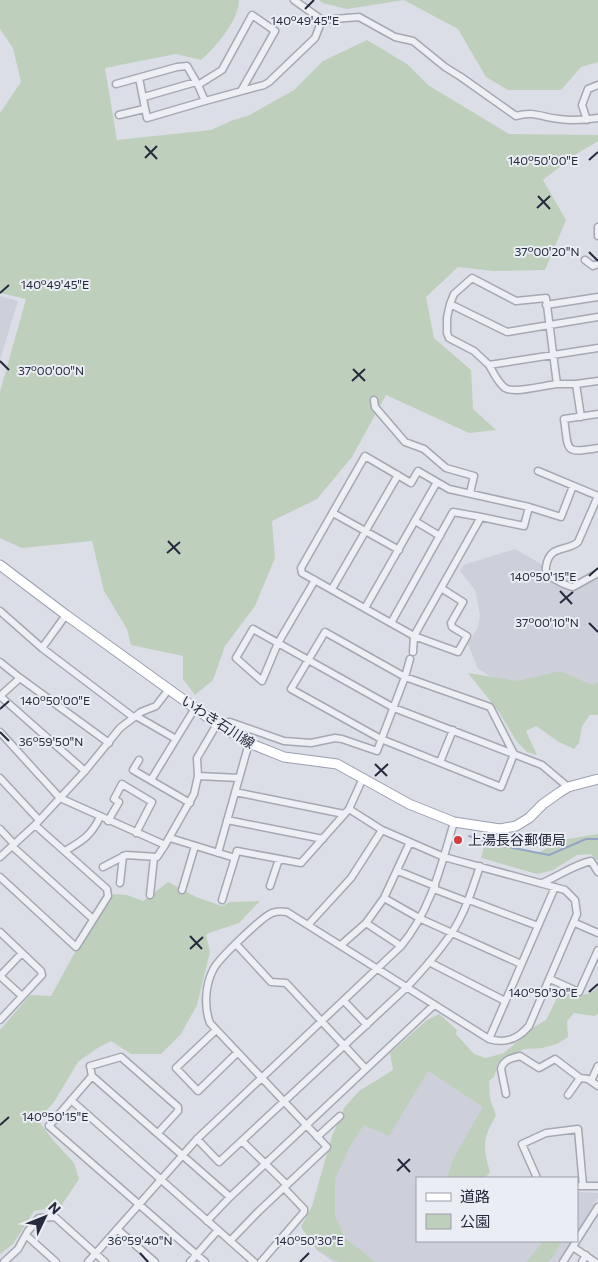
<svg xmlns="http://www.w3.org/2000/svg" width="598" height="1262" viewBox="0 0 598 1262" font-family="Commissioner,'Noto Sans JP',sans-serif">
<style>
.built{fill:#cdd0db}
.green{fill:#bed0bc}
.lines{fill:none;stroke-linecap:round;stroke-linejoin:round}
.stream{stroke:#95a5c7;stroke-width:2}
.minor-casing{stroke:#a4a8b3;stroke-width:9}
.major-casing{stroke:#9aa0b2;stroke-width:11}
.minor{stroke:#eeeff4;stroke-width:6}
.major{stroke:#fff;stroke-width:9}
.ticks{fill:none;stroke:#252a3c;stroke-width:2}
.poi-dot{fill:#cf3e3c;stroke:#eaedf4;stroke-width:2}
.labels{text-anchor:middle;stroke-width:4;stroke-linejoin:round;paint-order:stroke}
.street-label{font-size:14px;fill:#252a3c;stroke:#eaedf4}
.poi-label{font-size:14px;fill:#252a3c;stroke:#eaedf4;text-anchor:start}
.ticks-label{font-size:12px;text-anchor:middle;fill:#252a3c;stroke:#eaedf4;stroke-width:4;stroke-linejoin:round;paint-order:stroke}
</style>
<rect width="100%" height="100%" fill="#dbdee6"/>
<path class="built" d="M0,296l18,5 -18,59z
M515,549l61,35 22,-9v117l-86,-3 -34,-20 -10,-25 10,-17 2,-12 -5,-25 -15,-19 3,-6z
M422,1067l65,42 -39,69h-31v63h155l-14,21h-225l-16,-12 -8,-27 18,-38 37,-60z
M577,1192l21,1v5l-21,35z"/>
<path class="green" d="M0,0h239c0,20 -23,47 -38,60l-25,-6 -71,14 12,72 94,-10 22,-10 15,-4 46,-26 29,-29 44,-21 40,24 21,21 81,49 89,1v6l-23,14 -32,25 23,40 -21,50 -52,1 -35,-4 -32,30 8,41 37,32 2,39 23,21 -27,3 -83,-38 -34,62 -35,42 -45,22 3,37 -20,48 -30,40 -12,34 -18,15 -12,-16v-23l-52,-11 -4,-16 -23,-38 -12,-50 -70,7 -22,-10v-146l26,-93 -26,-6v-180l21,-31 -8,-34 -13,-19z
M319,0h279v62l-17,5 -20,23h-53l-22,-13 -28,-48 -54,-29 -57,9 -24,-6z
M560,671l32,14 6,-3v33h-8l-8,11 -3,17 -5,6 -15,-7 -23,-16 -10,5 11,24 -10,-3 -10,-10 -18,-30 -31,-39 49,8z
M598,834v28l-7,-8 -14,1 -24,15 -16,4 -56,-16 6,-23 8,5 43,13 24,-13z
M168,882l28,15 26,9 8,-4 30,-1 -21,22 -30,10 -3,2 4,17 -13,53 -16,29 -20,20h-30l-20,-13 -15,8 -18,13 -24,40 -16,18 15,20 21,23 5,16 -18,27 -27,5 -21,33 -13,10v-224l30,-35 21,1 23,-42 39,-60 14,1 16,6z
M598,986v28l-3,2 -21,-3 -7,8 1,16 -11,7 -14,4 -19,1 -26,14 -4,14 -5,4 1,18 6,16c-13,24 -14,30 -6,57l-5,6h-38l6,-19 30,-52 -55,-36 -39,65 -25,-11 -15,24 -14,30v37l11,23 30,23h-38l-21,-12 -16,-23 11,-21 20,-70 12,-28 15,-17 34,-21 -3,-17 37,-33 12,-6 18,16 -1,4 18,20 12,4 18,-5 30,-26 12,-7 15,-30c15,3 26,10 37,-4z
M544,1241h18l-9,16 -6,5h-21z"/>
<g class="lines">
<path class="stream" d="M469,836l24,8 56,11 37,-16h12"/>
<defs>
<path id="minor" d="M294,0l28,20
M116,84l61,-17 10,-1 11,19 7,16 -58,17 -8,-40
M198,85l24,-15 30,-55 23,16 -34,60
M144,97l52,-15
M205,101l59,-16 5,-3 46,-44 7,-18 37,-3 36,20 18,4 32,26 16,10 55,39c18,-5 25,1 43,3 12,2 26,1 39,-1
M119,115l25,-6
M587,120l-5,-15 6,-16 10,-4
M598,227v9
M585,260l8,6 5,-2
M450,304l-3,14v15l2,5 25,13 15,14
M546,305l52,-8
M598,317l-91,15 -57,-28 4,-10 18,-16 44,23 30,-3c4,29 7,57 11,86 -11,1 -43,10 -52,4 -7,-5 -12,-16 -16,-23l109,-17
M557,384h19l22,-3
M576,384l5,33
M374,400l1,7 30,35 19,7 22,19 28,8 -4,17
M598,414l-34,5c5,32 -1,35 34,29
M538,471l60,25
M598,496l-20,46c-11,10 -29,2 -32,25 -1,5 1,7 5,10 7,4 15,9 22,10l25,-14
M333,513l66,37
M481,517l43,9 5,-19
M415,521l25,15
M315,580l-37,63 -16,38 -26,-23 17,-29 141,79 148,57 26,22
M441,588l22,14 -12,21 1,4 15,9 -9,16 -44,-16 -112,-63 -1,-5 64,-112 46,27 7,-12 31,18 80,18 32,10 12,-31
M332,589l66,-114
M365,608l72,-126
M0,611l42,37 91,69
M391,623l62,-111 28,5 -67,119 -1,16
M325,632l80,45 85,30 24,47 -13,33 -120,-48 -90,-50z
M42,648l24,-33
M0,662l20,16 89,65
M0,696l85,75
M0,696l20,-18
M136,716l40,23
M0,732l60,66 105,47 29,-51 4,-18 -1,-18 20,-34 13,-2 54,19 27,2 24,-5 7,1 35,12 28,-74 5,-18
M139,760l-6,10 57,33
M440,762l13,-32
M198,776l41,2
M0,778l39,42
M151,780l44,-72
M235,792l109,22
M227,820l96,19
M108,821l11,-19 -5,-3 8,-15 30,18 -16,31
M0,829l14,15
M170,838l65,20
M12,846l81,73
M65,851c17,-10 26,-15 35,-34
M218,853l31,-110
M0,857l35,-32 50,-54 35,-43 21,-16 15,-6 13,-17
M103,867l23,-12 31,2 8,-12
M398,871l37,15
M0,877l76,70 32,-51 -1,-7 -72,-64
M120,883l3,-27
M542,883c17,-7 31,-18 49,-22l7,11
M270,886l9,-27
M434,889l34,13
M182,890l13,-44
M150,895l4,-37
M384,898l37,21 100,45
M222,900l15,-49 64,12 48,-54 14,-31
M469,900l69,26
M366,923l35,23
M575,923l23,10
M308,925l43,-47 31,-48
M0,932l41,39 1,4 -42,45
M236,944l35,38 15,1 80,86
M341,945l25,-22 18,-25 26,-56
M429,962l76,39
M0,976l22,-23
M0,976l22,20
M550,979l29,13 19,-42
M344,1001l23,24
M216,1030l-40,38 22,23 39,-38
M489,1039l66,-152
M92,1076l-2,-10 31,-9 57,50v4l-20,22
M591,1081l7,-15
M506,1094l-5,-25c2,-9 10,-11 19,-13l19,12 16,-9 25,19 8,1 10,7
M568,1095l12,-17
M71,1100l183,162
M317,1137l23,-21
M197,1139l22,23 188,-175c15,-16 31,-34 44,-53 14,-21 21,-44 29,-68
M242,1141l45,44
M537,1178l-15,-34 24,-11 32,-4 5,57
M577,1186h21
M207,1221l23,-24
M117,1229l38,33
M27,1236l29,26
M230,1241l29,-30 68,-64 -117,-124c-6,-15 -5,-38 3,-53 4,-10 49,-53 59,-57 5,-2 9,-2 15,-1l202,127c17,5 29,0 40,-13l48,-112 -2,-14 -10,-10 -121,-33 -62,-27 -33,-21
M573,1247l22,15
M4,1262l14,-13 10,-18 11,-13 16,-1 50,45
M88,1262l109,-123 204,-193c30,-36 40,-80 53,-124
M190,1262l28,-32
M205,1262l-156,-136 43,-50 138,121 204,-192
M261,1262l43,-50v-3l-20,-21
M563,1262l35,-55
M582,1262l4,-7"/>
<path id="major" d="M0,565l66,50 151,109 32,19 35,14 53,7 72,40 45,18 46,7 16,-3 13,-8 14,-14 17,-12 8,-5 30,-8"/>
</defs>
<use href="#minor" class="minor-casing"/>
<use href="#major" class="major-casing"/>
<use href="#minor" class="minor"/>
<use href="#major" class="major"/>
</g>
<path class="ticks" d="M305,9l9,-9M145,146l12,13M145,158l12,-12M589,160l9,-8M538,196l12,13M537,208l13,-12M589,252l9,9M0,293l9,-8M0,361l9,9M353,369l12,12M352,381l13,-12M168,541l12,13M167,553l13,-11M589,576l9,-8M560,591l12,13M560,603l13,-11M589,623l9,9M0,709l9,-8M0,732l9,9M375,764l12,12M375,776l13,-12M190,936l12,13M190,949l13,-12M589,992l9,-8M0,1125l9,-8M398,1159l12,13M397,1171l13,-12M140,1253l8,9M300,1262l9,-9"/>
<circle class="poi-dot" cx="458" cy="840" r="5"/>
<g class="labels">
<g class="street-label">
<text transform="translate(218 722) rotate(33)" y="5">いわき石川線</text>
</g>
<g class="poi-label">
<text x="468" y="845">上湯長谷郵便局</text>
</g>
</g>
<g class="ticks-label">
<text x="305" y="25">140°49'45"E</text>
<text x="543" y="165">140°50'00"E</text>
<text x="547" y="256">37°00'20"N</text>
<text x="55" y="289">140°49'45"E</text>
<text x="51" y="375">37°00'00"N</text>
<text x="543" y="581">140°50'15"E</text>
<text x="547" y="627">37°00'10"N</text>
<text x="55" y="705">140°50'00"E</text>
<text x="51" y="746">36°59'50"N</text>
<text x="543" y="997">140°50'30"E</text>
<text x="55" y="1121">140°50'15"E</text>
<text x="140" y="1245">36°59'40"N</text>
<text x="309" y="1245">140°50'30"E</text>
</g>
<rect x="416" y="1177" width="162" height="65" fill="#eaedf4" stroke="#9b9faa"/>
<rect x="426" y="1193" width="25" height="8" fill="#ffffff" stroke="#9b9faa"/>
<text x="460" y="1202" font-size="15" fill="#252a3c">道路</text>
<rect x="426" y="1214" width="25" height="15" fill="#bed0bc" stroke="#9b9faa"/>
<text x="460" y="1227" font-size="15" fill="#252a3c">公園</text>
<g transform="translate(45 1217) rotate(47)" stroke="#eaedf4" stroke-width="4" paint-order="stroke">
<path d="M0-4L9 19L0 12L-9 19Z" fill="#252a3c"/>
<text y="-8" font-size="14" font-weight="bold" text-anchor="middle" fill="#252a3c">N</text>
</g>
</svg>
